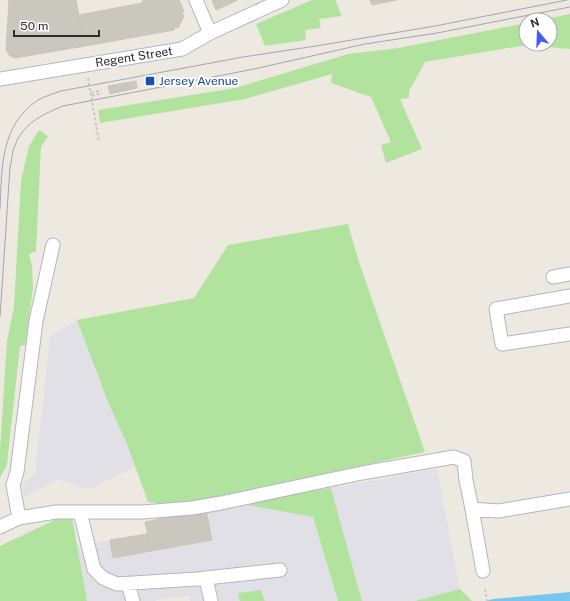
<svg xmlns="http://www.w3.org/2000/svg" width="570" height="601" viewBox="0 0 570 601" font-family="'Public Sans',sans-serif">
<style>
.industrial{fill:#e2e0e7}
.green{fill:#b1e39e}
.water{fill:#76c6ed}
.building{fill:#cac7be;stroke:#cac5b9}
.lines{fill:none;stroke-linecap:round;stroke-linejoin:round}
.minor-casing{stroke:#b3b5c0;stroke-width:15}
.path{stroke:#c8c8c8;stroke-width:2;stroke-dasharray:3 2;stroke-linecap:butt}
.minor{stroke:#fff;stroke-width:13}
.tram{stroke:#a2a4b7;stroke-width:1}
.transit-dot{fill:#1a4fb4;stroke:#fff;stroke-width:1.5}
.labels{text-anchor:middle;stroke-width:4;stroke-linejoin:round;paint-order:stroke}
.street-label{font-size:12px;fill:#2d2d2d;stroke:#fff}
.transit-label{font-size:12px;fill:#164399;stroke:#fff;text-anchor:start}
</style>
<rect width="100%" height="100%" fill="#eee9e0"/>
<path class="industrial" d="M77,320l31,82 19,42 8,22 -45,23 -32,-9 -34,17 -2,-13 13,-10 15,-138z
M437,469l23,120 -45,12h-53l-31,-113z
M241,504l72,13 25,84h-73l-3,-11 -24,3 2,8h-50l-1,-5 -32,4 -1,1h-69l-10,-55 33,-6 3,18 98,-18 -5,-30z"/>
<path class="green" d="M312,0h23l7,16 -23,3 2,9 -16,2 1,10 -41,6 -9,-22z
M570,14v35l-43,-4 -102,17 -16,29v7l-9,1 22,50 -36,14 -5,-18 10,-3 -20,-45 -40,-14 1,-9 -87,25 -145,24 -2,-13 137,-22 113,-34 50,-6 128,-25v21h24v-24h-10z
M39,130l9,6 -7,11 -5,104 -7,3 3,12 1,23 -8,56 -5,1 -13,118 -7,14v-29l7,-108 7,-34 7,-126 8,-35z
M348,224l11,38 66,190 -247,53 -30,-3 -21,-58 -19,-42 -31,-82 117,-22 34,-53z
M331,488l31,113h-24l-25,-84 -72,-13z
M63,516l9,1 15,84h-87v-55z
M460,589l12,12h-57z
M261,590l4,11h-25l-2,-8z"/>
<path class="water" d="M570,592v9h-84l7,-2z"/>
<path class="building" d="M9,0h67l9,46 -70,12 -5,-2 -4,-6z
M143,0h36l5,11 -2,2 2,3 -6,12 -3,-1 -1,3 -89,16 -6,-31 63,-12z
M213,0h25l-22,10 -4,-9z
M370,0h27l-25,5z
M136,81l1,7 -27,6 -2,-8z
M206,510l6,30 -61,11 -6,-29z
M147,534l4,17 -38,7 -3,-18z"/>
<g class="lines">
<defs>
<path id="minor" d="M196,0l14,33
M0,79l182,-30 28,-16 72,-33
M553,277l17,-3
M570,296l-74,13 6,35 68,-10
M472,509l11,62
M80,512l14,57 9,9 14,6 80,-5 83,-9
M19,518l-6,-33 4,-13 19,-151 17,-76
M0,527l19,-9 37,-6h87l49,-4 29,-5 141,-30 92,-16 10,4 2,19 6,29 26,2 72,-12
M206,578l5,23
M128,584l5,17"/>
</defs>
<use href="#minor" class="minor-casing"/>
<path class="path" d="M88,78l11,64
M91,93l10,-3
M92,96l10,-3
M485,589l2,12"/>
<use href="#minor" class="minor"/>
<path class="tram" d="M0,209c2,-42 0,-83 38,-109 7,-4 15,-6 23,-9l182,-34 73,-11 119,-20 132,-26
M0,317l10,-150c2,-6 2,-13 4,-19 8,-24 27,-33 49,-42l191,-37 111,-25 72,-11 133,-26"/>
</g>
<rect class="transit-dot" x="145" y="76" width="10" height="10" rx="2"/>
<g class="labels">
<g class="street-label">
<text transform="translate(134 57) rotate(-9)" y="4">Regent Street</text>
</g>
<g class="transit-label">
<text x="159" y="85">Jersey Avenue</text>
</g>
</g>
<g transform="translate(538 32) rotate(341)"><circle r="19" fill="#ffffff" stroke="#ababab"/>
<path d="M0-3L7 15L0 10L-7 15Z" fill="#445af7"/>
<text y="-6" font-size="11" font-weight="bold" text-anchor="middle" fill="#2d2d2d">N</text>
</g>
<path d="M14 30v6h85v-6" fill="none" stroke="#2d2d2d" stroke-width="2"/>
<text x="20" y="30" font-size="12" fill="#2d2d2d" stroke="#ffffff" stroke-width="3" paint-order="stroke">50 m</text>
</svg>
